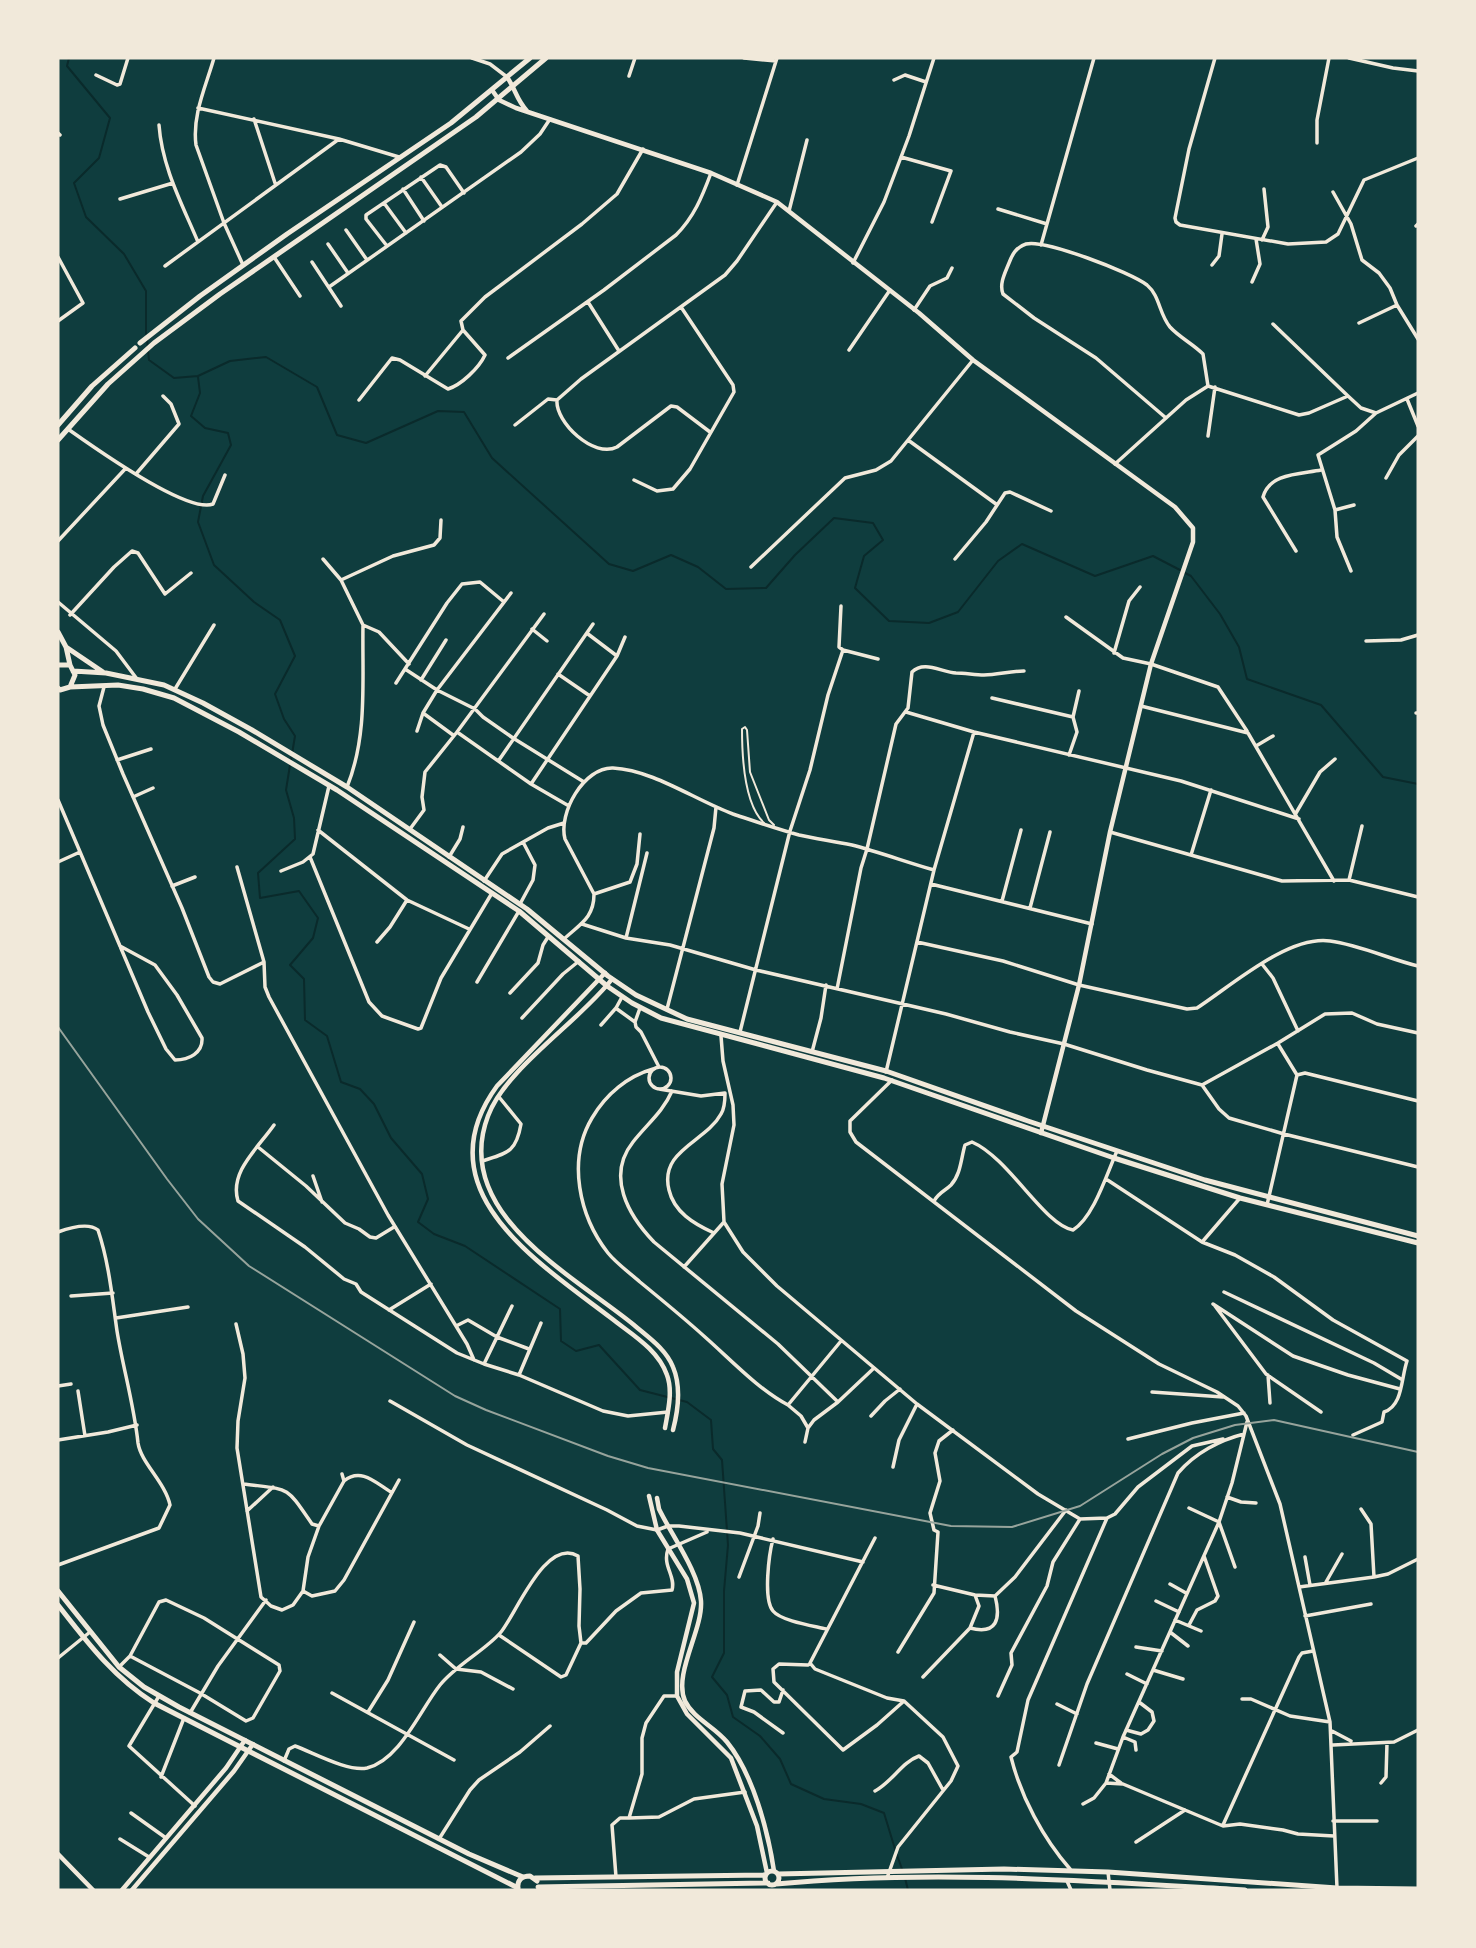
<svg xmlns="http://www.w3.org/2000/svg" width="1476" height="1948" viewBox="0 0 1476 1948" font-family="Bitter,serif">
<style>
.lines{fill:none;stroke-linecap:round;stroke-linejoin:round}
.stream{stroke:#0a2a2b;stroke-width:2}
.service{stroke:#f1e9da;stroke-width:2}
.minor{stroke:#f1e9da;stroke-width:3.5}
.tertiary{stroke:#f1e9da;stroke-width:4.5}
.secondary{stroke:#f1e9da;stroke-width:4.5}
.primary{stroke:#f1e9da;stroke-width:5}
.rail{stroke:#97a49c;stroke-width:2}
</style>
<rect width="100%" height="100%" fill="#0f3d3e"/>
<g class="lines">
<path class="stream" d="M69,58l-2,8 43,52 -11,40 -25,25 12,34 38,37 22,37v43
M147,339l2,21 25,18 24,-2 32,-15 36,-4 51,30 20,48 29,8 72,-32 26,1 28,46 117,106 24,7 38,-16 27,12 28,22 40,-1 29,-33 39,-37 39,5 10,17 -19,16 -9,32 34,33 40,2 29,-11 40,-51 24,-17 73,32 58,-20 27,14
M198,377l2,16 -9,23 14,12 23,5 3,12 -28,51 -5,26 16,43 40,37 26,18 15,36 -20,38 9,25 11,17 -4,24
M1185,573l6,3 29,38 19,33 8,32 74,26 62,72 35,7
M290,765l-4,25 8,28 1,21 -37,34 2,25 39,-7 19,27 -5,20 -23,27 14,14 1,41 22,16 14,46 19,7 14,15 17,34 31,36 6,25 -10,23 16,12 31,12 95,63 1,32 15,10 23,-6 41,45 47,12 24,18 2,29 9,11 6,85 -4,46v62l-12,24 15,18 6,22 27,19 20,23 11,25 33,15 37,5 23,9 11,36
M897,1855l5,14
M905,1878l3,12"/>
<path class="service" d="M764,823c-20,-19 -22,-68 -22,-94l3,-2 2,3 3,42 19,48 5,5"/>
<path class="minor" d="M214,58c-8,28 -22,57 -18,87l28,78 19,42
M472,58l18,6 17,13
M744,58l32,3
M1215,58l-26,91 -14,69 1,4 4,3 108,19 38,-2 12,-8 26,-54 54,-22
M1349,58l44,10 25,3
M96,75l21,10 3,-1 8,-26
M629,76l6,-18
M894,80l11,-5 21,7
M198,108l141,31 60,18
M254,119l21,64
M159,125c3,42 23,79 39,117
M58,133l2,2
M1317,143v-23l12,-62
M901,157l50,14 -19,51
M421,177l21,30
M737,185l40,-127
M403,189l21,32
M1333,192l18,32 11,36
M120,199l53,-16
M384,203l22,30
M998,209l49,15
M789,211l18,-71
M1416,226l2,-2
M346,230l21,30
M1262,240l6,-13 -4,-38
M328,244l20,29
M1041,245l53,-187
M387,246l-21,-27v-4l74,-50 6,2 18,26
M58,257l25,46 -25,18
M274,257l26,39
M1362,260l17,13 11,15 7,17 21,34
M312,262l29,44
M853,263l31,-61 25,-66 25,-78
M1212,265l7,-9 3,-22
M165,266l174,-127
M1252,282l8,-18 -4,-25
M329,287l192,-135 19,-18 10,-15
M588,302l31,49
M914,310l16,-24 17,-8 5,-10
M1359,323l38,-18
M1273,324l75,72
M849,350l41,-60
M508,358l96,-68 72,-55c18,-18 26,-38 35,-62
M425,376l38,-46
M1407,399l11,27
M359,400l33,-42 8,2 48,29c13,-4 31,-21 37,-34l-22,-25 -2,-9 24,-24 97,-73 35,-30 26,-45
M1166,418l-70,-60 -62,-40 -31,-24c-4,-10 2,-21 6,-31 3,-8 7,-16 17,-19 18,-5 104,28 121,41 13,11 12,29 23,42 9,10 23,17 33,27l5,32
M515,425l33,-26 9,1
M68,429c24,17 119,85 145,75l12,-29
M710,432l-33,-25 -6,-1 -54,41c-23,12 -62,-25 -60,-47l24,-21 144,-104 12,-14 40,-59
M1208,436l7,-49
M908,440l88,64
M1115,464l71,-64 22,-14 91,29 10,-2 39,-17 13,12 15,5 42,-20
M136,474l43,-50 -8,-20 -8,-8
M1386,478l13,-23 19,-19
M634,480l23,11 16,-2 17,-20 44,-77 -1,-7 -52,-78
M1335,510l19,-5
M58,541l68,-73
M1296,551l-33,-54c6,-24 38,-23 58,-27
M323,559l18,21 22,45 16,7 30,32
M955,559l31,-37 19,-29 5,-1 41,19
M751,567l94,-89 31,-8 15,-9 82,-101
M1351,571l-14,-34 -2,-27 -17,-55 38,-24 20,-18
M341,580l52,-24 41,-11 6,-7 1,-18
M58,602l58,49 21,28
M841,606l-2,41 4,3 35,9
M544,614l-87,118 74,52 38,22
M70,615l44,-48 18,-16 6,2 27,41 26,-21
M1066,617l57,41 28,6 67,23 29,44
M532,629l15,12
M588,634l29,22
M1366,641l35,-1 17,-5
M1114,653l15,-52 11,-14
M405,669l32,21 38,19 8,8 30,21 71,44
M558,674l32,22
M421,680l25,-40
M396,683l51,-80 15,-19 18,-2 24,20
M104,687l-5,19 4,19 20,49 59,134 27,69 4,5 7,2 44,-22
M175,689l39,-64
M992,698l81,19
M1141,706l107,27 86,148
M906,712l68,20 207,49 118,38
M423,713l14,-23 74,-97
M1416,713h2
M417,731l6,-18 30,22
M1256,746l17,-10
M1069,755l8,-23 -4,-15 6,-26
M117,760l34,-11
M499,760l94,-136
M531,784l86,-128 8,-19
M347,787c21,-52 15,-107 16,-162
M133,797l20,-9
M58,800l90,212 18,37 9,11c14,0 28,-7 27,-22l-25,-43 -22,-30 -35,-19
M1296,813l24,-41 15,-13
M410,829l14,-19 -2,-13 3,-25 32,-40
M318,830l89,70 62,29
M1110,832l172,49 67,-1 69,17
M1191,855l20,-65
M310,857l59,145 13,14 36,13 3,-1 20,-50 51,-85
M449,857l11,-18 3,-12
M58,862l22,-10
M237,867l27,95 1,25 4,10 119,218 79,129 7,16
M281,871l22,-9 10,-8 16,-68
M1349,880l13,-54
M484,881l18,-27 46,-26 16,-5
M931,884l161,40
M172,886l23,-9
M594,894l36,-12 7,-18 3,-30
M1002,901l19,-71
M520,904l13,-24 2,-15 -12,-23
M1030,908l20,-76
M582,924l44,14 44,7 86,25 190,44 64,18 54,12 83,26 55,15 17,24 10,9 55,16 134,33
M626,938l21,-85
M564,939c16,-15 30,-21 30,-45l-29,-55c-7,-26 19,-72 48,-71 40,2 82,32 120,46 21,7 44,15 66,21 17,4 35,6 53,10 27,7 54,17 82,25
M377,942l13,-15 17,-27
M917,942l86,19 76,24 108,24 10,-1c34,-22 91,-73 133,-67 30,4 59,18 88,25
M1262,964l11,14 25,53
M477,982l42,-71
M837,989l24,-121 6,-19 29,-125 12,-16 4,-36c12,-12 29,0 44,1 9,0 19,2 28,2 13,0 26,-4 40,-4
M510,993l28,-30 5,-18 5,-8
M640,1008l-5,14 1,5 5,5 18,35
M617,1009l18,13
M667,1009l47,-181 2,-21
M522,1018l41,-44 16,-13
M601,1025l15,-17 6,-11
M740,1032l50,-201 20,-61 18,-75 15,-45
M721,1036l2,25 10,44 1,20 -12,59 2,38 19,30 34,34 140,118 121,90 42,25 27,-1 8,-4 23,-27 54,-41 31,-7
M1278,1044l19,31
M812,1052l9,-34 5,-33
M649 1078a11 11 0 1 1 22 0a11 11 0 1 1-22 0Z
M653,1069c-25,7 -47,25 -61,49 -25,42 -13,98 16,135 9,11 22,20 32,29 22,18 44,36 65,55 25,22 54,53 83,68l53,-64
M886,1072l48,-202 40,-138
M1297,1075l8,-2 113,28
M892,1080l-42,41v11l6,10 220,169 83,53 58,28 21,14 8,10 34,88 50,218 7,166
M1202,1085l76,-42 47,-29 27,-1 25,11 41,9
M659,1089l42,7 24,-3
M672,1091c-9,21 -25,33 -39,51 -27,34 -5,73 21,100l124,102 60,58
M274,1125c-16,23 -45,47 -36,76l67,46 39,32 12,5 5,8 96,61 27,11 35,11 84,36 25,5 40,-4
M258,1147l48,39 39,37 14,6 11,8 6,1 18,-11
M482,1161c25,-8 34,-8 39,-37l-22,-27
M313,1176l9,26
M1106,1179l96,63 33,13 39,22 59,43 74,41c-6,17 -4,45 -23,51l-2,10 -29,13
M934,1201c5,-9 11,-10 17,-16 10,-11 10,-27 14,-40l7,-3c37,16 72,83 101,88 21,-13 34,-57 44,-79
M1267,1205l30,-130
M58,1232c11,-4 30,-10 40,-2 11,33 14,66 19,101 6,37 17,74 21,112 3,20 27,39 32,62l-11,23 -101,37
M714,1233c-20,-9 -40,-21 -45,-43 -10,-40 37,-48 52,-76 4,-6 4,-14 4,-21
M1203,1241l37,-43
M684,1267l40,-45
M1224,1292l150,71 27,16
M71,1296l42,-3
M1213,1304l80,52 55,19 52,14
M1215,1306l51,68 55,38
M389,1310l42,-26
M116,1318l72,-11
M236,1324l7,30 2,24 -7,43 -1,27 24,149 10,9 11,4 11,-5 10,-14 5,-34 11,-31 25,-45c17,-14 32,2 47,11
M456,1326l12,-6 29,17 32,12
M484,1364l28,-58
M519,1375l22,-52
M1268,1375l2,28
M58,1386l13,-2
M78,1391l7,45
M1152,1392l71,5
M390,1401l77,44 140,65 30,16 20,4 11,-4h11l61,7 123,29
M788,1405l13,11 7,12
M871,1416l14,-15 15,-12
M1128,1439l64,-16 52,-10
M58,1440l50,-8 29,-7
M805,1442l3,-14 6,-8 24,-18 35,-33
M893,1467l6,-27 18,-36
M342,1474l2,7
M244,1484c47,6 41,1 68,40l7,2
M1227,1497l14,5 15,1
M1189,1508l30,14 16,45
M1361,1509l10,15 3,53
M247,1511l26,-24
M875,1538l-65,125 5,6 72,29 17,3 39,36 15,29 -7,15 -53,66 -11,31
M773,1539c-4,15 -10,60 0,72 8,10 41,15 53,18
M1305,1557l5,28
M739,1577l19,-51 2,-13
M1326,1582l16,-28
M1170,1584l16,9
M933,1585l42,10 20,1 20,-19 51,-67
M1299,1587l75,-10 14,-3 30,-15
M303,1591l9,5 23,-5 9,-11 55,-100
M1156,1601l23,11
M1305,1616l66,-12
M1175,1620l26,11
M1189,1625l8,-15 18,-9 3,-5 -14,-40
M970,1628c27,7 31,-9 25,-32
M1170,1632l18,14
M581,1643h5l30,-32 25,-18 31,-3c4,-14 -10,-24 -4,-41l39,-17
M1136,1647l26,4
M898,1652l36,-59 4,-61 -4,-2 -4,-17 10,-32 -5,-28 4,-12 14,-11
M440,1655l16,14 25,3 32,17
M58,1658l32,-26
M810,1664l-2,1 -29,-1 -6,5 1,13 69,68 34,-25 27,-24
M119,1667l11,-11 29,-54 7,-2 38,18 75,47 1,6 -27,47 -7,3 -46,-28 -70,-37
M1153,1670l30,9
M1127,1674l20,10
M923,1677l47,-49 9,-22 -4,-11
M332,1693l122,67
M159,1696l-30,50 66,60
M998,1696l14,-31 -1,-12 36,-67 6,-24 27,-43
M1242,1699h9l39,17 40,6
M1057,1704l20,10
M368,1712l20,-32 26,-58
M190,1713l28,-47 48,-66
M1126,1730l15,4 7,-4 6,-9 -2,-9 -13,-10
M1332,1731l19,10
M783,1733l-29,-21 -13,-5 4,-16 16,-1 13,12h5l4,-12
M1123,1737l12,5 1,8
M1096,1743l22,6
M1333,1745l61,-3 24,-12
M284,1761l5,-12 6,-3c19,7 53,26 72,22 33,-8 53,-58 73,-83 17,-21 46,-35 61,-53 16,-20 45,-95 77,-76l2,33 -1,37 2,17 -15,32 -5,2 -62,-42
M1059,1765l28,-81 91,-211c17,-20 42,-33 66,-39
M1109,1774l12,9
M161,1777l23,-59
M1106,1783l17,1 100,42 17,-2 43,6 15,4 36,2
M1381,1783l5,-6 1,-34
M875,1791c17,-9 27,-29 44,-35l9,7 15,27
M1083,1804l11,-6 12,-15 17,-46 96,-215 13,-39 15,-61
M131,1813l35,25
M629,1818l30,-1 35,-18 51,-7
M1333,1821h44
M1223,1825l76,-168 3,-4 11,-2
M120,1839l29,18
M439,1839l31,-49 9,-10 41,-28 30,-26
M1136,1842l49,-32
M1070,1869c-27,-31 -49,-72 -59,-112l6,-5 11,-52 79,-182
M1108,1872l2,18
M616,1877l-4,-52 8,-7h9l13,-44v-36l4,-15 18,-27h13
M1067,1881l4,9"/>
<path class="tertiary" d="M507,77c9,13 9,22 20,34
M492,90l7,10 17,8 195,65 66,29 142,111 54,47 202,147 18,21v14l-42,122 -41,168 -31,153 -38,148
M58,1854l35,36"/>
<path class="secondary" d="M605,973l-108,113c-76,104 42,177 114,232 20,16 47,31 56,57 6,16 1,36 -2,53
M612,979c-32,42 -106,89 -124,137 -37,97 85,159 146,209 14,12 32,24 39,42 8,19 5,44 0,63
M649,1496l8,34 30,49 7,24 -17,69v24l10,18 44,44 26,68 10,47
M657,1498l2,11c13,27 40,63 42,92 2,29 -28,73 -16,100 8,17 30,26 42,41 26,32 41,89 47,129
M122,1890l104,-122 19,-28
M132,1890l102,-119 19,-27"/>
<path class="primary" d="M140,343l60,-47 87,-62 164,-111 79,-65
M58,425l34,-39 43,-38
M58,440l50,-56 46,-41 66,-49 256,-177 70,-59
M58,632l8,15 4,18
M66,647l37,25
M58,665h12l5,10 -5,12 -10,3 -2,-2
M73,671l33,2 58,12 39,18 49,27 95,57 180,122 81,67 28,19 51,24 199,52 142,50 177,59 213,56
M70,687l48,-2 25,4 31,9 65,34 98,58 182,121 88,75 25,17 29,15 223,60 230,80 126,40 178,45
M58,1591l61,76 25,20 35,20 290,147 54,23
M58,1605c29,37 55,72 96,98l364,185
M765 1878a7 7 0 1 1 14 0a7 7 0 1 1-14 0Z
M778,1874l226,-5 104,3 229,16 81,1
M535,1878l231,-3
M776,1884c156,-15 313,-3 469,6
M538,1887l230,-4
M518,1888c-1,-8 4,-12 12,-12l7,5"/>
<path class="rail" d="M58,1027l109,152 31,40 51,47 206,130 31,14 122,46 40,12 303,58 61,1 68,-21 82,-52 31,-16 42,-13 39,-5 144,32"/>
</g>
<rect width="1476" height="1948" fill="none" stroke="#f1e9da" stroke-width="119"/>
</svg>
